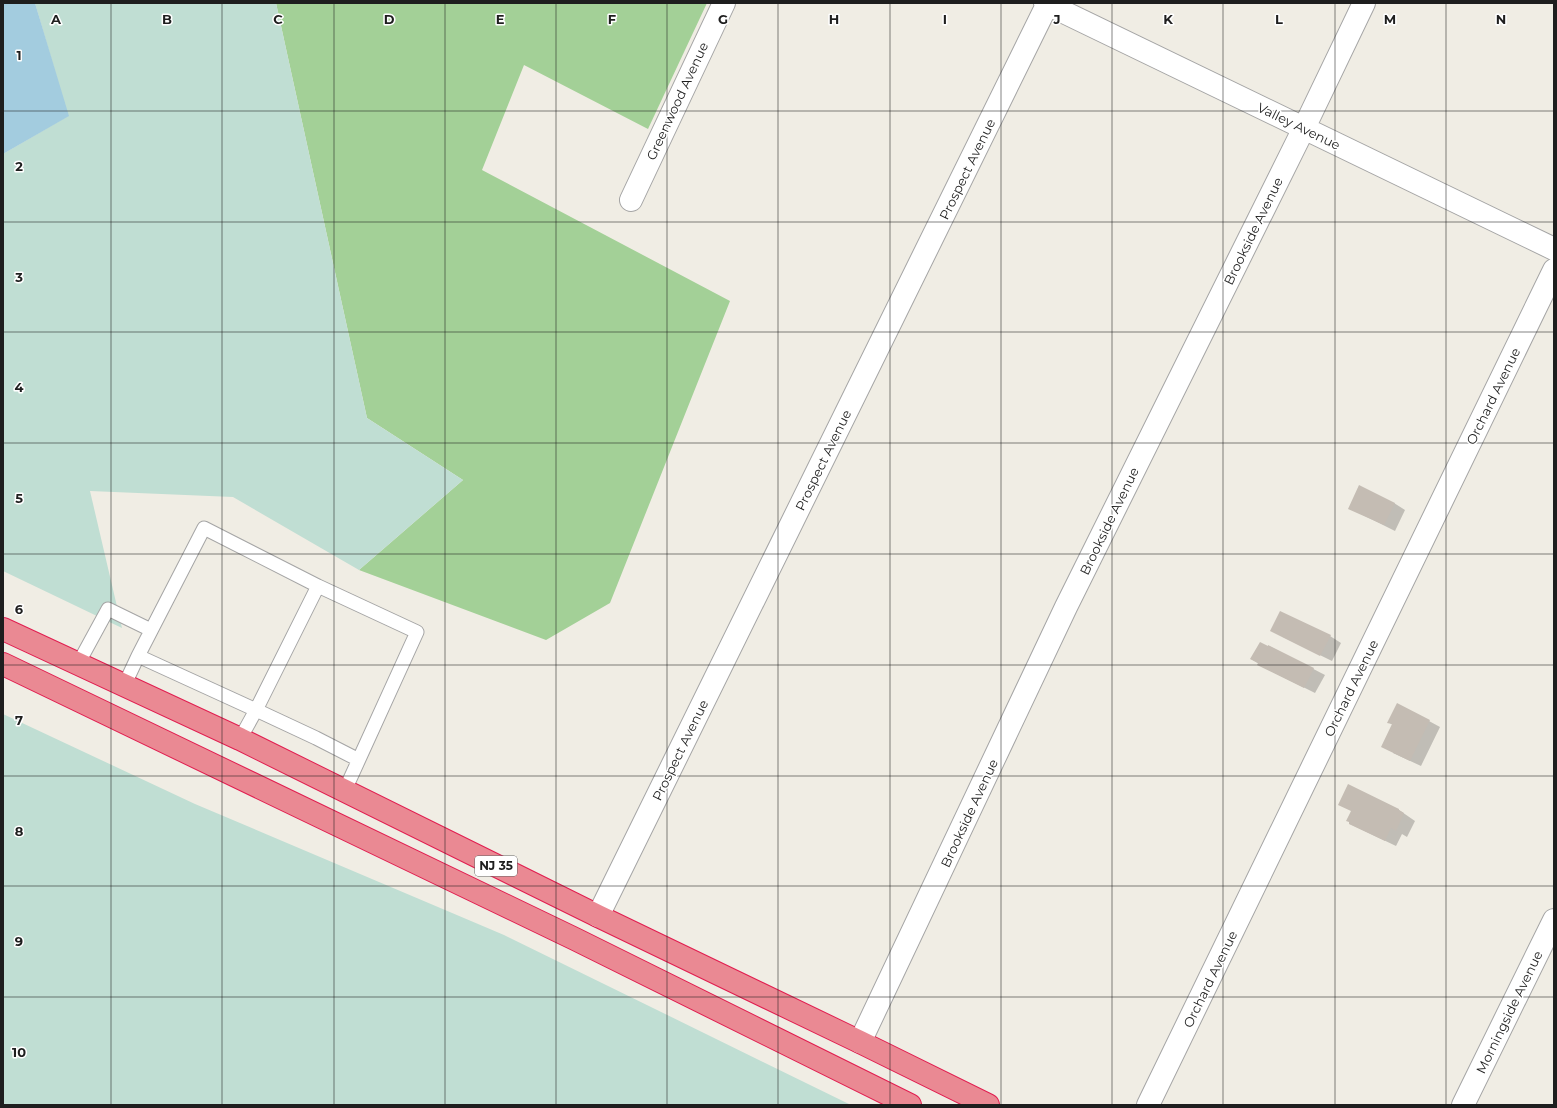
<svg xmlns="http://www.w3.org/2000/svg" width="1557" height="1108" viewBox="0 0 1557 1108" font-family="Montserrat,sans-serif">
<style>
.forest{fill:#a3d097}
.wetland{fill:#c0ded3}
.water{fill:#a3ccdf}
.shadow{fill:#0003}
.building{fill:#c4bcb3}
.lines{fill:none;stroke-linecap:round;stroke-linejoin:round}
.lane-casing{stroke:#a5a5a5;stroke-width:15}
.street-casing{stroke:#a5a5a5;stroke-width:24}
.highway-casing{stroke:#e11e50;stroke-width:24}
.lane{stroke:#fff;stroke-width:13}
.street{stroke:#fff;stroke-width:22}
.highway{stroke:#ea8993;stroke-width:22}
.grid{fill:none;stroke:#1e1e1e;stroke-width:1;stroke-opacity:0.55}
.labels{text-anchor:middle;stroke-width:3;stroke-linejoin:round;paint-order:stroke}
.shield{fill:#fff;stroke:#626262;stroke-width:1}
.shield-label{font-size:12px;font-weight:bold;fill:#1e1e1e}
.street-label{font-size:13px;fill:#1e1e1e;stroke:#fff}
.grid-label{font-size:13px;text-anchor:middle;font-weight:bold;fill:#1e1e1e;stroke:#fff;stroke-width:3;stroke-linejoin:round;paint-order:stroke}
</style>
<rect width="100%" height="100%" fill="#f0ede4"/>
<path class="forest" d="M276,3h431l-59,126 -124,-64 -42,105 248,131 -120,302 -64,37 -187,-70 104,-90 -96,-62z"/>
<path class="wetland" d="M35,3h241l91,415 96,62 -104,90 -126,-73 -143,-6 32,137 -119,-57v-417l65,-38z
M3,714l192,90 309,131 347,170h-848z"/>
<path class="water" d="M3,3h32l34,113 -66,38z"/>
<path class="shadow" d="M1394,503l11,7 -10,21 -46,-23z
M1330,636l11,7 -9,18 -49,-24z
M1269,646l56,29 -10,18 -46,-23 -18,-11z
M1429,721l11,6 -19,39 -28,-13v-28l-5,-3z
M1399,810l16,11 -8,16 -5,-3 -6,12 -46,-22z"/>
<path class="building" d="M1359,485l36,18 -11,22 -36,-16z
M1280,611l51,24 -11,21 -50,-25z
M1260,642l8,4v-1l46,23 -10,20 -47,-23 1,-2 -8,-4z
M1397,703l33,17 -20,41 -29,-14 11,-23 -5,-1z
M1348,784l51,25v1l5,3 -8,18 -5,-3 -6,13 -36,-17v-2l-3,-1 5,-10 -13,-6z"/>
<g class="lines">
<defs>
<path id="lane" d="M318,586l-62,124 -118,-54 66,-128 114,58 99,46 -72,158
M78,664l30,-55 43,21
M124,686l14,-30
M240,739l16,-29 60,28 41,21"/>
<path id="street" d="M1045,3l509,246
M631,200l93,-197
M598,916l450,-913
M860,1042l206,-435 238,-479 60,-125
M1148,1105l406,-835
M1463,1105l91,-185"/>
<path id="highway" d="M3,629l237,110 358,177 262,126 128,63
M3,664l572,275 335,166"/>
</defs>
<use href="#lane" class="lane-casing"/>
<use href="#street" class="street-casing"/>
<use href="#highway" class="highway-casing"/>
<use href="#lane" class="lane"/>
<use href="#street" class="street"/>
<use href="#highway" class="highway"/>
</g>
<path class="grid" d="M111,3v1102M222,3v1102M334,3v1102M445,3v1102M556,3v1102M667,3v1102M778,3v1102M890,3v1102M1001,3v1102M1112,3v1102M1223,3v1102M1335,3v1102M1446,3v1102M3,111h1551M3,222h1551M3,332h1551M3,443h1551M3,554h1551M3,665h1551M3,776h1551M3,886h1551M3,997h1551"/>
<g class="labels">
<rect class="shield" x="475" y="856" width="42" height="20" rx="3"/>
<g class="shield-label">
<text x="496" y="870">NJ 35</text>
</g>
<g class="street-label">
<text transform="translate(677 101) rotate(-65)" y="5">Greenwood Avenue</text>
<text transform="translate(1299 126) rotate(26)" y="5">Valley Avenue</text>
<text transform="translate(967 169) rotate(-64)" y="5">Prospect Avenue</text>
<text transform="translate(1253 231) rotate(-64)" y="5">Brookside Avenue</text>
<text transform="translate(1493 396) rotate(-64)" y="5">Orchard Avenue</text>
<text transform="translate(823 460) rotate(-64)" y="5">Prospect Avenue</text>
<text transform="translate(1109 521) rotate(-64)" y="5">Brookside Avenue</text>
<text transform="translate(1351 688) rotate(-64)" y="5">Orchard Avenue</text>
<text transform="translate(680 750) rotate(-64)" y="5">Prospect Avenue</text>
<text transform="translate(969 813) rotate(-65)" y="5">Brookside Avenue</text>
<text transform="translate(1210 979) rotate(-64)" y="5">Orchard Avenue</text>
<text transform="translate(1509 1012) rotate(-64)" y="5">Morningside Avenue</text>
</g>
</g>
<g class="grid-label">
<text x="56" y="24">A</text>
<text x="167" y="24">B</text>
<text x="278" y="24">C</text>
<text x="389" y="24">D</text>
<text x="500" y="24">E</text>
<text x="612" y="24">F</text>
<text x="723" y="24">G</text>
<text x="834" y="24">H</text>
<text x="945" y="24">I</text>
<text x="1057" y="24">J</text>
<text x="1168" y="24">K</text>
<text x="1279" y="24">L</text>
<text x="1390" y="24">M</text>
<text x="1501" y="24">N</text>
<text x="19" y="60">1</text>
<text x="19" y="171">2</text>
<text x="19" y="282">3</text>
<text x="19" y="392">4</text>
<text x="19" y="503">5</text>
<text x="19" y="614">6</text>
<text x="19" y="725">7</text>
<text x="19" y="836">8</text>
<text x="19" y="946">9</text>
<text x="19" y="1057">10</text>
</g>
<rect width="1557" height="1108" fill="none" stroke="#1e1e1e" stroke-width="8"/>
</svg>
